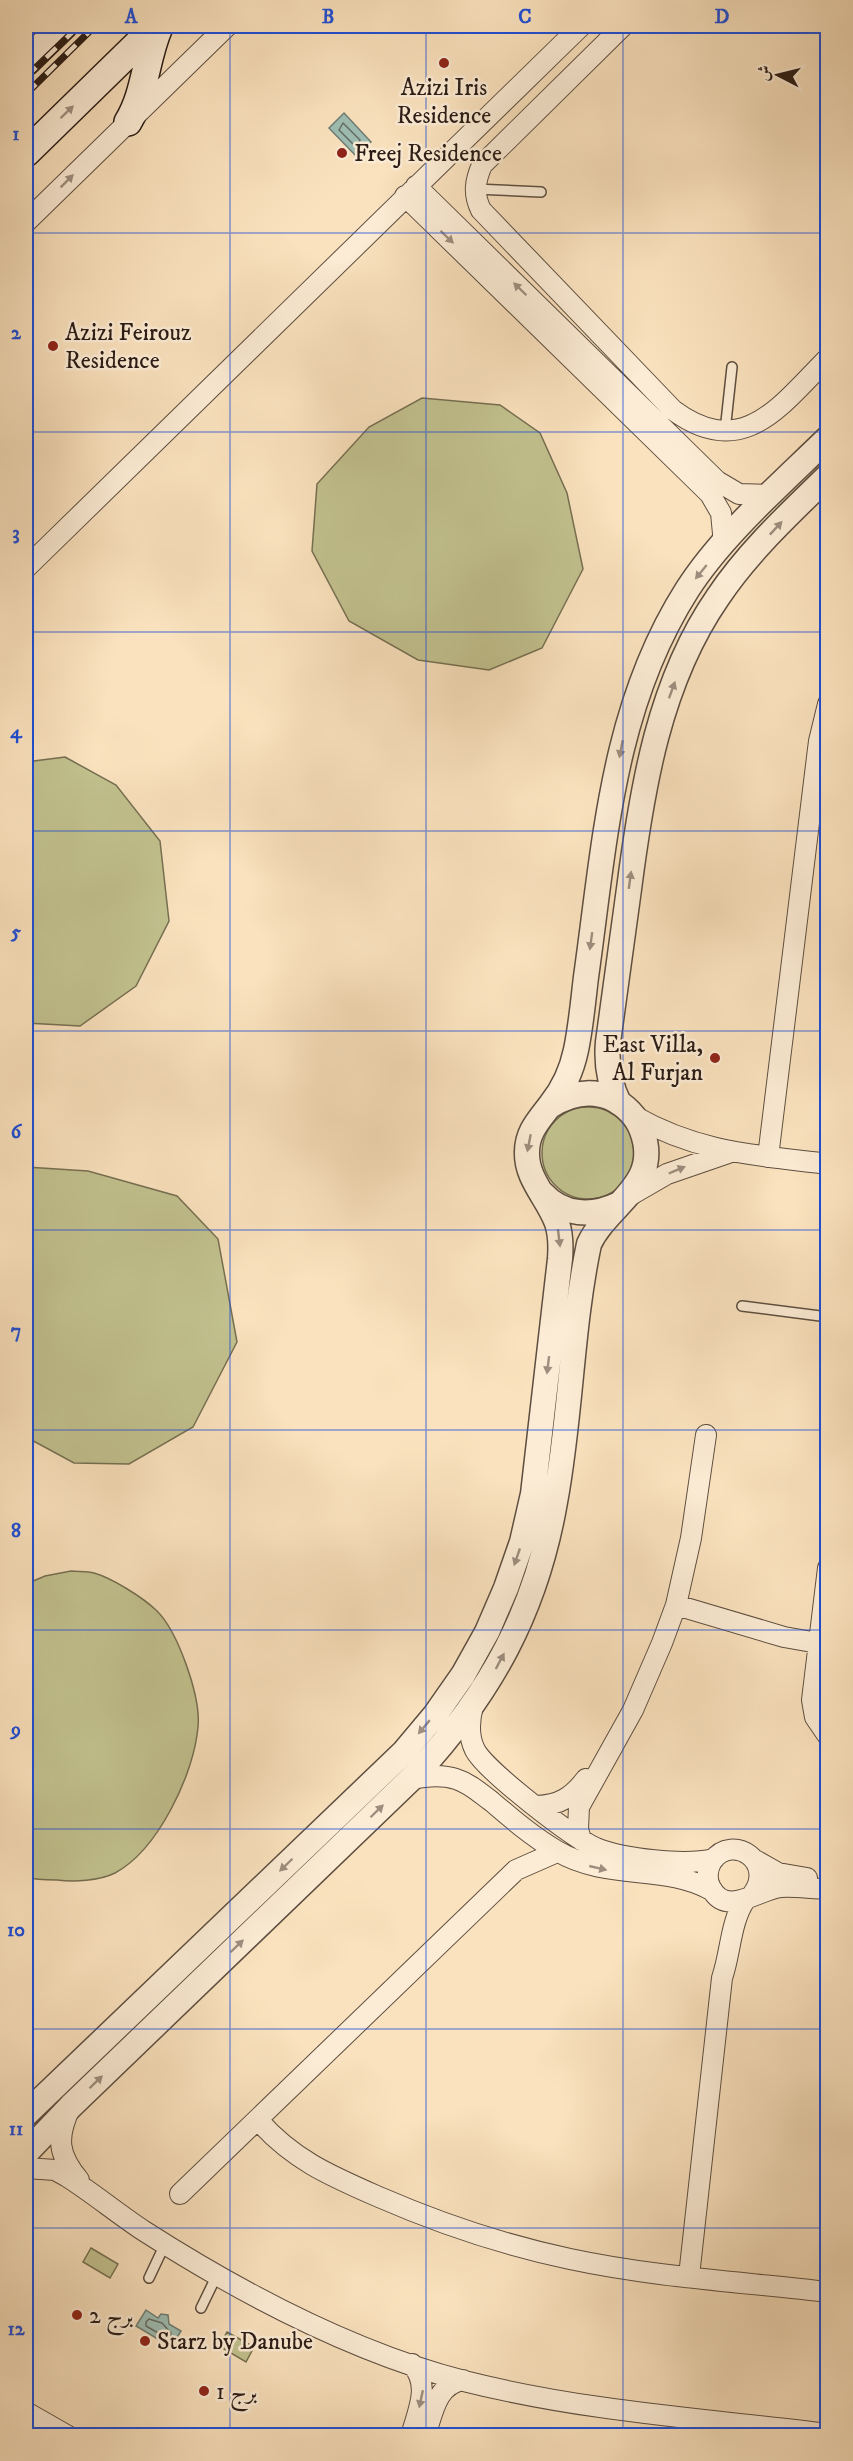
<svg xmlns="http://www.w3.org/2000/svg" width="853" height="2461" viewBox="0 0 853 2461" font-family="'IM FELL DW Pica',Amiri,serif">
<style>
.green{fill:#c2c28f;stroke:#766f52;stroke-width:1.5}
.water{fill:#9ebdb3;stroke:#707d74;stroke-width:1.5}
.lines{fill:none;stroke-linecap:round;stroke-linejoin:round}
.shore{stroke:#646c64;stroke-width:1.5}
.service-casing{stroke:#5e4e40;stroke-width:12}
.minor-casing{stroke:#5e4e40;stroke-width:22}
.tertiary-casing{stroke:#5e4e40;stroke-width:27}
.secondary-casing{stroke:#2a1c16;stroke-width:30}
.service{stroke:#fcecd5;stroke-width:9}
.minor{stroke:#fcecd5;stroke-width:20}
.tertiary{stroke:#fcecd5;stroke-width:24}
.secondary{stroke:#fcecd5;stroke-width:27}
.rail-casing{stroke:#2a1c16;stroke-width:7}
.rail{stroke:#fcecd5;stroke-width:4.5;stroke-dasharray:14;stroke-linecap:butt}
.oneway{fill:#9e8e7f}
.grid{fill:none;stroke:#1d4ed8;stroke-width:1.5;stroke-opacity:0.55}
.poi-dot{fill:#8f2418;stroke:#fcecd5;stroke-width:2}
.labels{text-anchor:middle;stroke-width:5;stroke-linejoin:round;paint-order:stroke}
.poi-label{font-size:24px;fill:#2a1c16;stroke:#fcecd5;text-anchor:start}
.neatline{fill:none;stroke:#1d4ed8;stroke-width:2}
.grid-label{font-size:20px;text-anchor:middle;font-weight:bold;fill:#1d4ed8}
</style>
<rect width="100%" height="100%" fill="#fae2be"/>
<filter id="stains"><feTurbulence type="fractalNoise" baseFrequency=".00333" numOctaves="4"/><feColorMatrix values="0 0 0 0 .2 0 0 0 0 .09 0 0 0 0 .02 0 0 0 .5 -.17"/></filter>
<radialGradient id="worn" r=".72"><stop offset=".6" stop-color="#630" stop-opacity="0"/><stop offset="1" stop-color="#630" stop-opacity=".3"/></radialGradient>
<path class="green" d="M422,398l78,7 40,28 27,60 16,76 -41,79 -53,22 -71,-10 -69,-39 -37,-70 5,-67 52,-57z
M65,757l51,28 44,56 9,80 -33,65 -56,40 -54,-3v-261z
M542 1153a46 46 0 1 1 92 0a46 46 0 1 1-92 0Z
M26,1167l62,4 89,25 41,43 19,103 -44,85 -64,37 -55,-1 -48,-26z
M71,1571c7,1 16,0 23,2 18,5 48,24 62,37 22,21 45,87 42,117 -4,47 -40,123 -83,146 -16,8 -41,9 -58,7 -10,0 -22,0 -31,-3v-293l19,-8z
M91,2248l27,16 -8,14 -27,-16z
M227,2332l27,15 -8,15 -27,-16z"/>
<path class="water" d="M344,113l27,29 -15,14 -27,-28z
M146,2310l12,8 3,-4 7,1 1,9 12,7 -10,16 -35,-21z"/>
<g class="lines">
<path class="shore" d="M343,123l17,17 -3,6 -3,-1 -15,-15z
M149,2319l13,4 9,10 -1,4 -3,1 -21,-12v-4z"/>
<defs>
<path id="service" d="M475,189l66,3
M725,431l7,-64
M742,1306l86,11
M149,2278l16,-34
M201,2308l16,-33"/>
<path id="minor" d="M623,26l-141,139c-7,16 -9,29 -1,45l192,200c70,52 108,-5 155,-52
M416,186l301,295 22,13 31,1
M405,196l305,298 11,19 3,31
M26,222l201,-196
M26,568l555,-542
M634,1116c65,37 121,39 194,48
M768,1157l51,-416 9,-37
M629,1196l38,-22 61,-21
M828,1568l-16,132 3,17 13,19
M676,1605l108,32 34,6
M473,1706c-4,15 -5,30 2,44 11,21 98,88 121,98 28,11 88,18 118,11
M411,1779c15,-3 30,-5 45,0 13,4 24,14 35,22 21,18 42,36 66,50 51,30 108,13 154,39
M537,1806c23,-1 35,-9 49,-27
M581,1840l-3,-11 1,-22 54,-97 29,-67 14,-38 15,-67 15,-103
M755,1860l23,13 29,5
M752,1895c25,-32 -19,-63 -40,-34 -5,8 -6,19 -1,27 15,30 48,1 70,-1 16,-1 31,2 47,2
M70,2108c-14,30 -12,47 9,72
M258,2120c35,40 73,56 121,77 62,27 125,48 191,62 84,18 172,23 258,33
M26,2168l29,2 11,6c27,17 52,38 78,55 97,62 208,121 320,150 118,30 242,38 364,53
M180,2194l336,-324 41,-18
M689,2276l33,-298c9,-26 8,-55 23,-78
M26,2412l42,24
M411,2436c7,-26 20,-50 1,-72
M425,2436c8,-23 11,-51 38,-56"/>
<path id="tertiary" d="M619,1103c-10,-20 -13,-39 -11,-61 7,-51 14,-102 21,-153 13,-101 30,-207 89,-292 30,-45 71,-83 110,-121
M542,1193c21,23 50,24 77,11
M26,2114l378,-362 31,-37 28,-40 24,-43 19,-44 16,-46 11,-48 27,-235c1,-13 1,-24 -3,-36 -9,-25 -31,-44 -30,-71 0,-21 13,-33 24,-48 12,-15 21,-35 25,-54 5,-24 7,-48 10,-73 19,-135 26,-269 101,-387 35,-55 94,-106 141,-152
M26,2153l45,-47 345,-332c75,-81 120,-163 139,-272 16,-85 16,-173 34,-258 19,-41 73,-59 53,-113 -5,-14 -17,-26 -31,-33 -21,-9 -42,-4 -61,8"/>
<path id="secondary" d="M26,62l37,-36
M128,122c18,-30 17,-63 31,-95
M26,153l130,-127"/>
</defs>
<use href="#service" class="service-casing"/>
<use href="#minor" class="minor-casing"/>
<use href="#tertiary" class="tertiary-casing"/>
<use href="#secondary" class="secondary-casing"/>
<use href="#service" class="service"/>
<use href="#minor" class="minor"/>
<use href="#tertiary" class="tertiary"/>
<use href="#secondary" class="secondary"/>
<defs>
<path id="rail" d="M26,77l53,-51
M26,94l69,-68"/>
</defs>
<use href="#rail" class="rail-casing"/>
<use href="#rail" class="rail"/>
</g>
<defs><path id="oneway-solid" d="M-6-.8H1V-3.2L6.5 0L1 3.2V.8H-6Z" transform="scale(1.5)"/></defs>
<g class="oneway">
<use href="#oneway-solid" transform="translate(67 112) rotate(-44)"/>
<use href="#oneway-solid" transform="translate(67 181) rotate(-45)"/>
<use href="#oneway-solid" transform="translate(447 237) rotate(44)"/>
<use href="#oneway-solid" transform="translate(520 289) rotate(-136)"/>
<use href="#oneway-solid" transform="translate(776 528) rotate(-47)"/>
<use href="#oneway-solid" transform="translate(701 572) rotate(129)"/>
<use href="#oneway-solid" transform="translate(672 690) rotate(-70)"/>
<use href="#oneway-solid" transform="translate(621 749) rotate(101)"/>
<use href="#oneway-solid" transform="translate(630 880) rotate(-82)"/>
<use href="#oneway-solid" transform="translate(591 941) rotate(98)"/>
<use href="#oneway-solid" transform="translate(529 1143) rotate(101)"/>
<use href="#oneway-solid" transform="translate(677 1170) rotate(-23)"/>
<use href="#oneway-solid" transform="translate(559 1238) rotate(83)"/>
<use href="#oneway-solid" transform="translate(548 1365) rotate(97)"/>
<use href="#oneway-solid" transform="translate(517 1557) rotate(109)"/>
<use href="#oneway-solid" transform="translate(500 1661) rotate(-62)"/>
<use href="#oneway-solid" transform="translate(424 1727) rotate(130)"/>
<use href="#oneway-solid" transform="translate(377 1811) rotate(-44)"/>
<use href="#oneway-solid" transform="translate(286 1865) rotate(136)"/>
<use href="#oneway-solid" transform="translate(598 1868) rotate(13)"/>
<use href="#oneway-solid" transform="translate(237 1946) rotate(-44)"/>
<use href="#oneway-solid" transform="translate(96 2082) rotate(-44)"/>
<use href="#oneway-solid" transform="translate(421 2399) rotate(102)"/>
</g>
<path class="grid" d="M230,26v2410M426,26v2410M623,26v2410M26,233h802M26,432h802M26,632h802M26,831h802M26,1031h802M26,1230h802M26,1430h802M26,1630h802M26,1829h802M26,2029h802M26,2228h802"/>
<g class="poi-dot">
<circle cx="444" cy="63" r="6"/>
<circle cx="342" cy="153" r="6"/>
<circle cx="53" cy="346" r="6"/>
<circle cx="715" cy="1058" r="6"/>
<circle cx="77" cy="2315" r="6"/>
<circle cx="145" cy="2341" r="6"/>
<circle cx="204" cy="2391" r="6"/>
</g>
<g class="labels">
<g class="poi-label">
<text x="444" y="95" text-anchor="middle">Azizi Iris<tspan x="444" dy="28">Residence</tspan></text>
<text x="354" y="161">Freej Residence</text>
<text x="65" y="340">Azizi Feirouz<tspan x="65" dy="28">Residence</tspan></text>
<text x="703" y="1052" text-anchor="end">East Villa,<tspan x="703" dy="28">Al Furjan</tspan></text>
<text x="89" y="2323">برج 2</text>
<text x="157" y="2349">Starz by Danube</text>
<text x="216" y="2399">برج 1</text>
</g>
</g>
<rect width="853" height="2461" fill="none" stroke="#fae2be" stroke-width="66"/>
<g transform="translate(778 75) rotate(277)" stroke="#fcecd5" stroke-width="4.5" paint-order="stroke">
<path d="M0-4.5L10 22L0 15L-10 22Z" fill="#2a1c16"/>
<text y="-9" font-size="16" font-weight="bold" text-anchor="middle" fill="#2a1c16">ش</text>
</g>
<rect x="33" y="33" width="787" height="2395" class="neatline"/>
<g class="grid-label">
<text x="131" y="23">A</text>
<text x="328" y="23">B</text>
<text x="525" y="23">C</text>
<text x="722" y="23">D</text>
<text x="16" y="140">1</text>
<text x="16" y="339">2</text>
<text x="16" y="539">3</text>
<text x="16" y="738">4</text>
<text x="16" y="938">5</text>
<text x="16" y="1138">6</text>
<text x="16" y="1337">7</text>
<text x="16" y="1537">8</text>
<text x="16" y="1736">9</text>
<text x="16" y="1936">10</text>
<text x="16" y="2135">11</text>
<text x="16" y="2335">12</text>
</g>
<rect width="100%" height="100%" filter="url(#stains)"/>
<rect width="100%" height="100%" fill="url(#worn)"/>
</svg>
